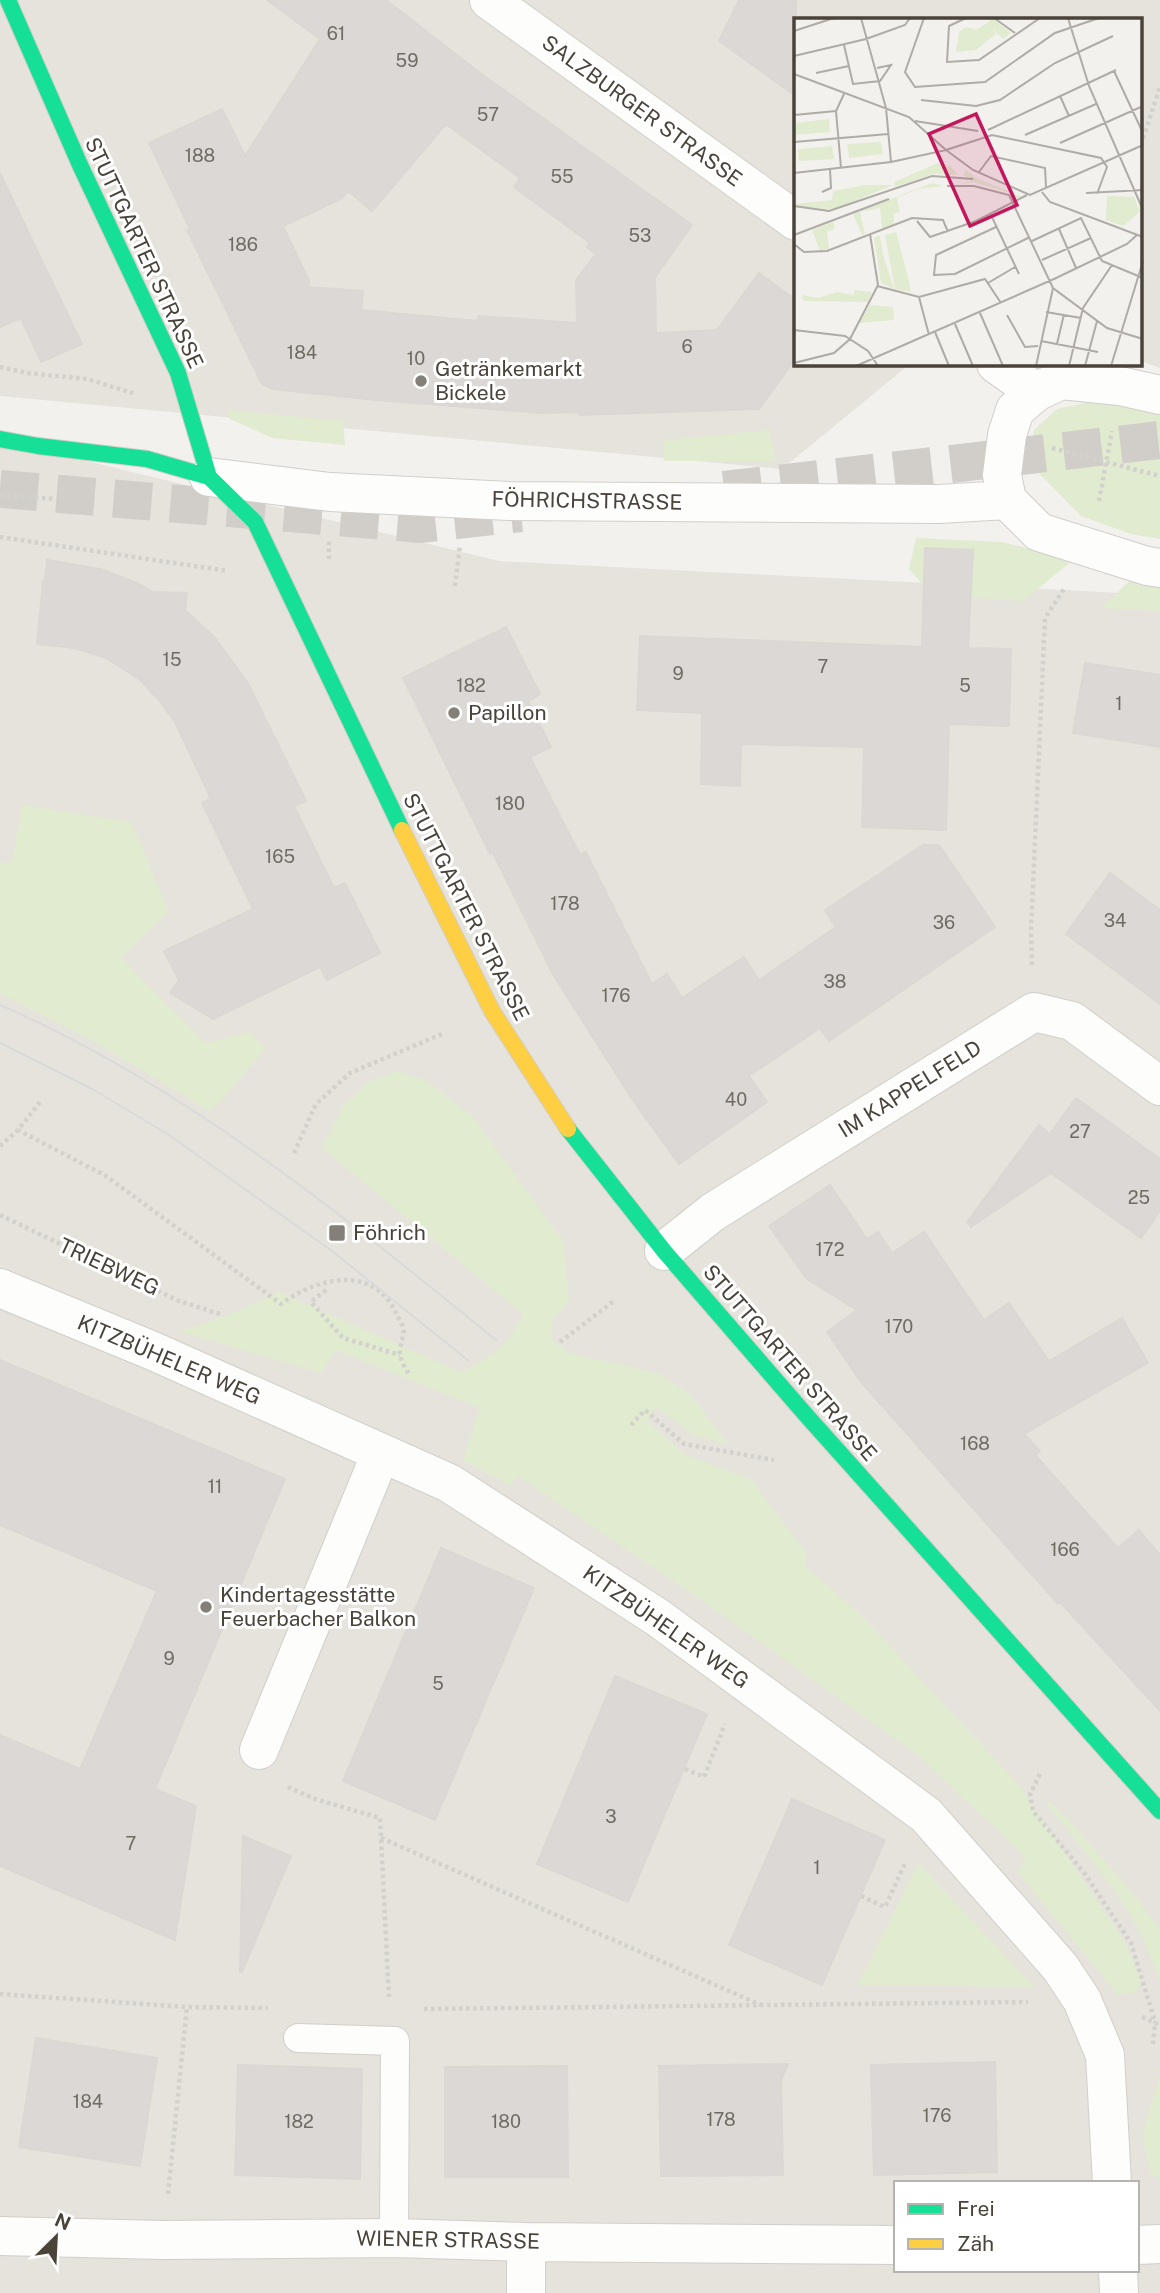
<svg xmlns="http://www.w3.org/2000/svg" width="1160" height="2293" viewBox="0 0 1160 2293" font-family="'Public Sans',sans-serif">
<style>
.residential{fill:#e6e3dc;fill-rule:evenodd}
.green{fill:#e1ebd0}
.building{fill:#dbd8d5;stroke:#dbd8d4;stroke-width:2;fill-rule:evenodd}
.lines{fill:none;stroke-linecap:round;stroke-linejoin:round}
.primary-tunnel{stroke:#d1ceca;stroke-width:38;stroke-dasharray:38 19;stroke-linecap:butt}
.lane-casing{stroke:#d1cfcb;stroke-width:30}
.street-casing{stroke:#d1cfcb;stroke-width:40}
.fast-casing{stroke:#d1cec5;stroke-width:18}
.slow-casing{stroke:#d1cec5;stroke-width:18}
.path{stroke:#d3d1cc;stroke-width:4.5;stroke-dasharray:3.5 3.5;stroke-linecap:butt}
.lane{stroke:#fdfdfc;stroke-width:28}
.street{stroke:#fdfdfc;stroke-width:38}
.fast{stroke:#16e098;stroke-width:16}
.slow{stroke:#ffcf43;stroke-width:16}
.tram{stroke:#dadada;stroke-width:2}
.poi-dot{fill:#848079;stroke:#fff;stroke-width:2.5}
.labels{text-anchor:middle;stroke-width:6;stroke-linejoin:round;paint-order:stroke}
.number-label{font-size:18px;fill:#6f6a62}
.street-label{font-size:21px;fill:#49433a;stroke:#fff}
.poi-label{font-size:21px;fill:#49433a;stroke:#fff;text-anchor:start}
.inset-road{fill:none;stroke:#afaba6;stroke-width:2}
.view{fill:#c2185b;fill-opacity:0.15;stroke:#c2185b;stroke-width:3.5}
.inset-edge{fill:none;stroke:#49433a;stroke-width:3.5}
</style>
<rect width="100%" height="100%" fill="#f3f1ee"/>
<path class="residential" d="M0,0h1160v368l-19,-7v-342h-345v345h114l-128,105 -782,-73z
M0,440l499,121 661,34v1698h-1160zM896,2183h241v87h-241z"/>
<path class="green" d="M1103,399l57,8v132l-29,-5 -50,-18 -52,-53 5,-33 23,-21z
M228,410l115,11 2,24 -73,-7 -42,-19z
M769,430l7,31h-112v-21z
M916,538l86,4 71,18 -50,41 -91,-6 -23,-26z
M1140,571l20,6v34l-59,-3z
M22,805l109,17 38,90 -48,46 84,85 45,-11 16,16 -55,64 -118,-71 -93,-48v-130l12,-1z
M398,1071l28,10 47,36 91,125 5,60 -17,18v20l17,13 88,20 34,22 37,49 -35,-9 -36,-28 -11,13 40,35 64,24 57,74 -2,13 56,49 158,170 106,157 16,39 -6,12 -18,1 -99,-121 8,-15 -107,-102 -219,-157 -183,-123 -7,10 -47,-26 17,-52 -144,-58 -15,23 -143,-42c36,-9 68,-23 101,-39l182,80c27,-13 50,-29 62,-58l-201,-166 21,-42 25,-24z
M1047,1800l17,15 56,63 40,51v52c-9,-24 -19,-48 -32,-70 -24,-37 -53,-71 -80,-105z
M918,1863l117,124 -177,-2z
M1160,2075v105l-9,-7 -9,-38z"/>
<path class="building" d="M267,0h119l94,73 212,152 -37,52 1,56 61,-3 42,-57 37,27v58l-37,51 -180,6v-3l-36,1 -167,-13 -104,-11 -10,-5 -75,-154 3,-1 -41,-86 73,-34 23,47 75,-117zM446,124l74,54 -6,9 76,56 -3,4 9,7 -20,26 1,43 -98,-7 -1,5 -117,-11 2,-19 -56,-4 3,-4 -27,-57 58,-27 7,-8 24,20z
M739,0h57v96l-77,-55z
M0,173l82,171 -41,18 -20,-44 -21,9z
M925,548l48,2 -5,98 43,1 -2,77 -60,-2 -3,106 -84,-3 2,-80 -123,-3 -1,42 -39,-2 1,-71 -65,-3 3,-74 282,11z
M47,560l53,9 37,14 16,9 34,1 -2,17 30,28 32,44 59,119 -12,5 40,82 11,-5 35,70 -53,27 -7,-13 -107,52 -43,-26 9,-13 -15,-29 89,-42 -51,-106 9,-4 -36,-77 -16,-22 -20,-21 -33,-21 -31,-10 -38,-4 6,-63h2z
M506,627l34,67 -12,7 23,46 -21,10 50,98 6,-3 66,132 15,-10 15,24 62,-41 15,23 77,-53 -11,-17 98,-65h16l56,82 -166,114 -9,-13 -71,48 18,26 -88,62 -47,-65 -78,-123 -61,-123 -3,1 -87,-176z
M1085,663l75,12v72l-87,-14z
M1110,873l50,37v94l-94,-70z
M1076,1098l84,61v52l-19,27 -90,-65 -80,54 -4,-5 72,-97 11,9z
M830,1185l37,54 11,-7 14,21 32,-21 60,88 25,-17 40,58 73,-43 26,45 -124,71 16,17 -5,4 83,93 21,-18 21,25v156l-100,-109 -2,2 -198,-223 -33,-49 30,-22 -50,-31 -38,-53z
M0,1360l285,119 -130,310 41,17 -21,134 -175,-74v-131l80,34 77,-178 -157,-66z
M441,1548l93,40 -99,232 -92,-39z
M615,1676l92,38 -79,188 -91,-38z
M792,1799l93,41 -63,145 -93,-40z
M243,1836l48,20 -49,116h-2z
M36,2038l121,20 -17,108 -121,-19z
M995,2062l2,110 -123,3 -3,-110z
M788,2064l-7,17 2,94 -122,1 -2,-110z
M238,2065l124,4 -2,110 -125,-4z
M567,2066l1,111h-123v-110z"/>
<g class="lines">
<path class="primary-tunnel" d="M0,489l420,35 101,-11
M724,490l436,-50"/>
<defs>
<path id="lane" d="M298,2038l97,3 -1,197"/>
<path id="street" d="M489,0l307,221
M996,364l40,28
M209,477l121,15 179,9 430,3 68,-4 32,32 108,34 13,2
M1007,500l-5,-25 5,-40 8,-25 21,-18 25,-12 59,6 40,9
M664,1251l49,-39 321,-200 38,9 88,65
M0,1288l153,63 296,132 208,134 269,198 134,152 22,33 23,55 7,128
M259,1750l122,-297
M0,2236l163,4 231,-2 132,4 370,3
M526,2242v51
M1137,2245l23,-1
M1118,2270l1,23"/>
<path id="fast" d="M8,0l72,165 98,208 31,104 46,45 147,308
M0,439l38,7 109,13 62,18
M568,1129l96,122 142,164 354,396"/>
<path id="slow" d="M402,830l90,181 76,118"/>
</defs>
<use href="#lane" class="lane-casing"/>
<use href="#street" class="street-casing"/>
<use href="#fast" class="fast-casing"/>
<use href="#slow" class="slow-casing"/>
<path class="path" d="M1141,145l19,-58
M0,367l27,6 60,6 49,15
M1052,448l108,28
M0,495l55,4
M1099,501l13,-70
M0,537l228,34
M329,559v-19
M455,586l5,-41
M1032,965l-1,-35 14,-312 19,-29
M40,1102l-22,28 88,46 175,128c37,-27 92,-40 115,9 2,5 6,10 7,15 2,8 -4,18 -3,27 1,6 6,14 9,20
M0,1146l18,-16
M294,1153l22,-49 34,-31 92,-39
M0,1215l179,86 41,13
M326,1290l-15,12 32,36 57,17
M560,1342l54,-41
M631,1425l14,-15 39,34 90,16
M685,1769l19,8 21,-53
M1040,1774l-10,20 3,17 52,63 46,69 24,79
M288,1787l27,12 65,19 9,180
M381,1838l380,167
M861,1896l24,11 21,-46
M0,1994l187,13 81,1
M424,2009l604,-7
M1142,2017l13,6
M1153,2044l2,-21 5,2
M168,2194l19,-187"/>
<use href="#lane" class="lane"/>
<use href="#street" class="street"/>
<use href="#fast" class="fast"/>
<use href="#slow" class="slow"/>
<path class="tram" d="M0,1005c184,80 342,210 496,335
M0,1043l94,47 75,45 163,116 137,110"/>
</g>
<g class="poi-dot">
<circle cx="421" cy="381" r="7"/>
<circle cx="454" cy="713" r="7"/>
<rect x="328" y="1224" width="18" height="18" rx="3.5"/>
<circle cx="206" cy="1607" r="7"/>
</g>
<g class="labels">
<g class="number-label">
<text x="336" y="40">61</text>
<text x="407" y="67">59</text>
<text x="488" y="121">57</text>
<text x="200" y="162">188</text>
<text x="562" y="183">55</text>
<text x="640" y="242">53</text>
<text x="243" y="251">186</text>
<text x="687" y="353">6</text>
<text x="302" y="359">184</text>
<text x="416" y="365">10</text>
<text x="172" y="666">15</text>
<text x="823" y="673">7</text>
<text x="678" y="680">9</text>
<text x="471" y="692">182</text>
<text x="965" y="692">5</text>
<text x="1119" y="710">1</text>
<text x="510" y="810">180</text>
<text x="280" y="863">165</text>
<text x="565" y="910">178</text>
<text x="1115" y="927">34</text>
<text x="944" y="929">36</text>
<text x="835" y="988">38</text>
<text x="616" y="1002">176</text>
<text x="736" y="1106">40</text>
<text x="1080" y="1138">27</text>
<text x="1139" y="1204">25</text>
<text x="830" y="1256">172</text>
<text x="899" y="1333">170</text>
<text x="975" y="1450">168</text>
<text x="215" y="1493">11</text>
<text x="1065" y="1556">166</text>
<text x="169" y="1665">9</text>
<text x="438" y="1690">5</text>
<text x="611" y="1823">3</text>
<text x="131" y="1850">7</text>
<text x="817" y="1874">1</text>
<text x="88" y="2108">184</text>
<text x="937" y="2122">176</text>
<text x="721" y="2126">178</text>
<text x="299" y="2128">182</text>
<text x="506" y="2128">180</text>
</g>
<g class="street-label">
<text transform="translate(642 111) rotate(36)" y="7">SALZBURGER STRASSE</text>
<text transform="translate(144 253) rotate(65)" y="7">STUTTGARTER STRASSE</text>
<text transform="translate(587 501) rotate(1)" y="7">FÖHRICHSTRASSE</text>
<text transform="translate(466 907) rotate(63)" y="7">STUTTGARTER STRASSE</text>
<text transform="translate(910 1089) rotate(-32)" y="7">IM KAPPELFELD</text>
<text transform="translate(109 1267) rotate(25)" y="7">TRIEBWEG</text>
<text transform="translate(169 1360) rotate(23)" y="7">KITZBÜHELER WEG</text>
<text transform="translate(790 1363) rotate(49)" y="7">STUTTGARTER STRASSE</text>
<text transform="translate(666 1627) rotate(35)" y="7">KITZBÜHELER WEG</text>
<text transform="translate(448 2240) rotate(1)" y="7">WIENER STRASSE</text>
</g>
<g class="poi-label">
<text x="435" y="376">Getränkemarkt<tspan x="435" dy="24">Bickele</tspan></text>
<text x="468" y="720">Papillon</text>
<text x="353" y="1240">Föhrich</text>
<text x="220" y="1602">Kindertagesstätte<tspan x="220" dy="24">Feuerbacher Balkon</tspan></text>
</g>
</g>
<g transform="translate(794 18)">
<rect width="348" height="348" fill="#f3f1ee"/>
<path d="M199,1l18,14 -8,6 -11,-11 4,6 -20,16 -20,2 3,-20 7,-5 10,3zM35,101l1,13 -35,3 -1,-12zM87,124l2,12 -34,4 -2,-14zM38,128l2,13 -35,2 -1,-12zM146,144l3,8 6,-5 9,10 -25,-1 -38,13 -1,-5zM172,152l10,8 47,19 -10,2 -2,-6 -38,-11 -13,2 13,-4 -10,-5zM138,165l11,3 -25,3 -21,9 3,14 -6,1v13l-12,3 -2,-21 -20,4 5,22 -3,1 -9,-21zM71,167h28l-55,23 -24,2 -20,-6 38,-4 1,-9zM313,178l27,1 6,14 -16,15 -18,-6zM39,204l2,7 -8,2 2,18 -9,2 -8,-21zM102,214l13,49 2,11 -16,-3 -10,-54zM86,218l3,19 11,34 -13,-6 -7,-46zM61,272l17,2 -4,10 -65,-1 -1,-6 17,3 18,-6 16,3zM76,287l23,2 1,13 -35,3z" fill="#e1ebd0"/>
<path class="inset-road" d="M67,0l25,90 5,54M130,0l-19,54 10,15 70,-5 70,-49 44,-15M172,0l-17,8 -2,36 32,-2 61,-42M200,0l21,15M274,0l21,68 54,124M0,13l40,-13M50,27l9,39 27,-3 11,-16 -14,3M0,38l72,-17 39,-14 5,-7M320,53l29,62M22,55l33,-7M0,56l115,43 37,33 46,-15 109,23 6,9 -10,27M266,78l9,20M127,82l55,6 24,-6 55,-37 58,-27M0,97l42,-4M121,103l63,10M194,112l128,-60M231,117l71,-31M0,124l94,-8M266,125l83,-37M47,150l-5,-57 8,-17M185,154l12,-16 54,12 1,19M0,155l97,-11 55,-12 27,20 57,25 113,-50M153,168h27l35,9 44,93 54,40 36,11M28,174l9,-4 -1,-19M248,174l8,10 93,35M292,175l57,-3M0,188l35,5 103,-35 41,3M197,197l28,59M123,203l13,16 46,-16 51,-26M202,209l-60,28 -2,20 21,-1 75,-37M265,211l17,39M0,217l95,-36M238,223l49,-23 21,43 41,17M0,226l10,8 23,-1 85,-33 31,2 5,12M248,242l49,-22M194,265l27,-16M83,268l42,11 66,-18 16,24M125,279l10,38M252,294l35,6M186,295l23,53M213,297l18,32 13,-1M161,306l18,42M0,312l51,6 23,15 10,15M141,314l14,34M247,323l57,11M263,326l7,-30M0,345l40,-10 16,-14 28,-54 -8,-51M62,348l198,-87 73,-35 10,-9M242,348l17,-78M275,348l14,-58 29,-43M291,348l12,-45M317,348l32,-105"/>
<path class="view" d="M182,96l41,91 -47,21 -41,-92z"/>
<rect width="348" height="348" class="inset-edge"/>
</g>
<rect x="894" y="2181" width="245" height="91" fill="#ffffff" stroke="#b6b4b0" stroke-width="2"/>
<rect x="908" y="2204" width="35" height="10" fill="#16e098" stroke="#b6b4b0" stroke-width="2"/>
<text x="957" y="2216" font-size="21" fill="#49433a">Frei</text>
<rect x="908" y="2239" width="35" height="10" fill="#ffcf43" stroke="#b6b4b0" stroke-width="2"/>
<text x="957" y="2251" font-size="21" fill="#49433a">Zäh</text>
<g transform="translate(56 2237) rotate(24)" stroke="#ffffff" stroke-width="5" paint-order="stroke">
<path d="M0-5L12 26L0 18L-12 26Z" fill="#49433a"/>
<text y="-10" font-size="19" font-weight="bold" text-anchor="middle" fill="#49433a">N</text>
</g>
</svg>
